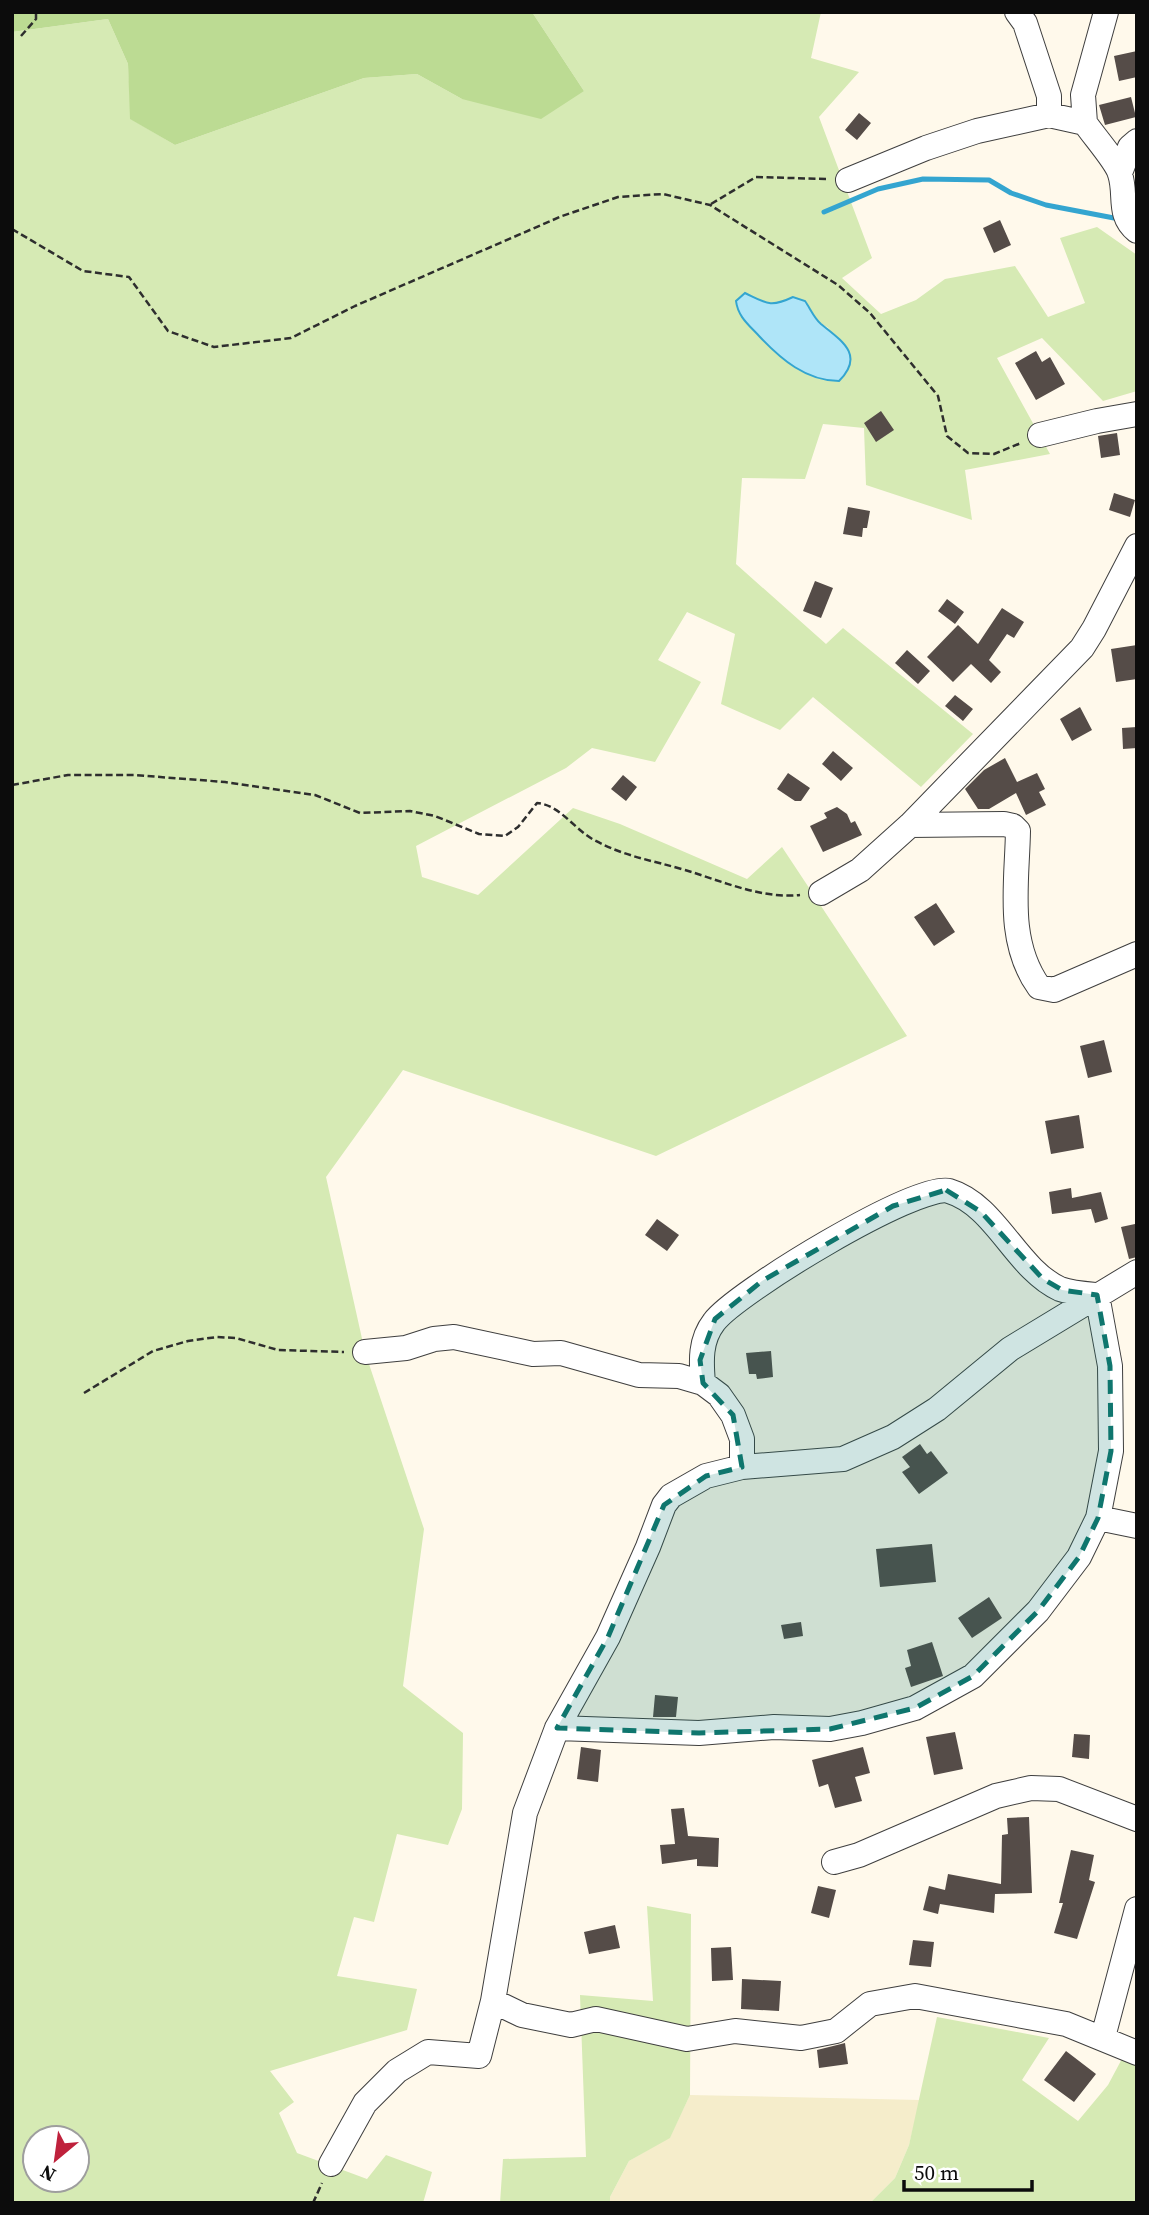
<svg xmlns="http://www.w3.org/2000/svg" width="1149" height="2215" viewBox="0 0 1149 2215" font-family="'Source Serif 4',serif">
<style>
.farmland{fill:#f5edcb}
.green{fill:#d6eab4;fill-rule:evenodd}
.forest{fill:#bcdb93}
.water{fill:#afe5f8;stroke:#34a5d0;stroke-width:2}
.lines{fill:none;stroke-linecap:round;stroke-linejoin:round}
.stream{stroke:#34a5d0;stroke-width:5}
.building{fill:#554c48}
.minor-casing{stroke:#3f3f3f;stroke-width:26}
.path{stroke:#2e2e2e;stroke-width:2.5;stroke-dasharray:7 3.5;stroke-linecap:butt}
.minor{stroke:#fff;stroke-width:24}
.marked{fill:#0f766e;fill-opacity:0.2;stroke:#0f766e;stroke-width:5;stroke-dasharray:14 9;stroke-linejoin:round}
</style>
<rect width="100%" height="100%" fill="#fff9eb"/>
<path class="farmland" d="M690,2095l230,5 -11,45 -14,33 -25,25h-260v-6l19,-36 41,-24z"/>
<path class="green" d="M532,12h289l-10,46 48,14 -40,45 53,141 -30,20 39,36 35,-14 29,-21 70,-13 33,51 37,-14 -25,-65 37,-11 40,28v136l-34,10 -61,-63 -45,20 53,96 -85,16 7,50 -106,-35 -2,-57 -41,-4 -18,55 -63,-1 -6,86 90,80 17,-16 130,106 -52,53 -108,-90 -33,33 -59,-26 14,-70 -48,-22 -29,48 43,22 -46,80 -63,-14 -26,20 -150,78 6,31 56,18 95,-87 47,16 127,55 35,-32 125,189 -251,120 -253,-86 -77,107 39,175 59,177 -21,157 60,47 -1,76 -14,36 -51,-11 -23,88 -20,-5 -17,59 80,13 -10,41 -137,41 24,31 -15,11 18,40 70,26 19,-24 46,17 -9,31h-411v-2171l96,-13 20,45 3,55 44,26 189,-67 53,-4 45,25 122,-8zM745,293c21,11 26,15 48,4l12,4 14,21 11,7 -94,-28zM35,2138h42v42h-42z
M647,1906l44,8 -1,181 -20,43 -41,23 -19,36v6h-110l3,-44 83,-2 -6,-162 73,6z
M937,2017l112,21 -27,42 56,41 30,-36 16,-30 13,5v143h-267l25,-25 14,-33z"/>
<path class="forest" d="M12,12h520l52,79 -43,28 -79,-20 -45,-25 -53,4 -189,67 -45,-26 -2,-55 -20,-45 -96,13z"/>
<path class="water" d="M745,293c21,10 25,15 48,4l12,4c5,7 9,17 16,23 21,17 44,31 18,57 -33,0 -58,-22 -79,-44 -11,-12 -22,-20 -24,-36z"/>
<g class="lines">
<path class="stream" d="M824,212l54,-23 45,-10 66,1 22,13 35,12 68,13"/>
</g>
<path class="building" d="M1137,51v26l-18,4 -5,-25z
M1131,97l5,20 -31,8 -6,-20z
M859,113l12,10 -14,17 -12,-10z
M1000,220l11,25 -17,8 -11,-25z
M1036,351l6,11 8,-5 15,27 -29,16 -21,-37z
M881,411l13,19 -18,12 -12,-19z
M1117,433l3,22 -19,3 -3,-22z
M1114,493l21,7 -5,17 -21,-7z
M848,507l22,4 -3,17h-4l-1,9 -19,-3z
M815,581l18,7 -12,30 -18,-7z
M947,599l17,13 -9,12 -17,-13z
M1002,608l22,14 -10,16 -7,-4 -18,26 12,12 -10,11 -20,-19 -18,18 -26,-25 31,-32 20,19z
M1137,645v34l-21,3 -5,-33z
M907,650l23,21 -12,13 -23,-21z
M955,695l18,14 -10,12 -18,-15z
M1080,707l12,23 -20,11 -12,-22z
M1137,727v21l-14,1 -1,-21z
M833,751l20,17 -12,13 -19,-17z
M1005,758l12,24 20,-9 8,16 -6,3 7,13 -20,10 -10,-22 -27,16h-11l-13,-20 19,-19z
M788,773l22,15 -9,13h-6l-18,-12z
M623,775l14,12 -11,14 -15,-12z
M837,807l10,7 4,9 4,-2 7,14 -39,17 -13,-26 17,-8 -3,-5z
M936,903l19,29 -21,14 -20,-29z
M1104,1040l8,32 -24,6 -8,-32z
M1079,1115l5,33 -33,6 -6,-33z
M1071,1188l1,10 29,-6 7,27 -13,4 -4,-14 -39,5 -3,-22z
M657,1219l22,16 -12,16 -22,-16z
M1135,1224l2,33 -8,2 -8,-32z
M771,1351l2,26 -16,2 -1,-5h-7l-3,-21z
M920,1444l7,10 4,-3 17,22 -29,21 -17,-22 8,-5 -8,-10z
M932,1544l4,38 -56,5 -4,-38z
M989,1597l13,21 -30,20 -14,-20z
M801,1622l2,14 -19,3 -3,-14z
M932,1642l11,34 -32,11 -6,-19 6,-2 -4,-16z
M655,1695l23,2 -2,20h-23z
M955,1732l8,37 -29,6 -8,-38z
M1074,1734l16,1 -1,24 -17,-2z
M581,1747l20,3 -3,32 -21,-3z
M863,1747l7,26 -15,4 7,24 -27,7 -7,-24 -9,3 -7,-27z
M684,1808l4,28 31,2 -1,29 -21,-1v-7l-35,5 -2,-19 15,-1 -4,-35z
M1029,1817l3,76 -37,1 -1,19 -54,-9 -2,10 -15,-4 6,-24 16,4 3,-16 53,10 1,-49 6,-1 -1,-16z
M1071,1850l23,5 -5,25 6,2 -18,57 -23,-6 9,-30h-4z
M818,1886l18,4 -7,28 -18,-5z
M615,1925l5,23 -31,6 -5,-22z
M913,1940l21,2 -3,25 -22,-2z
M731,1947l2,33 -21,1 -1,-33z
M742,1979l39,2 -2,30 -38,-2z
M845,2043l3,21 -29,4 -2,-18z
M1066,2051l30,23 -22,28 -30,-22z"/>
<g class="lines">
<defs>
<path id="minor" d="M1017,12l8,11 24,73v19
M1085,123l-2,-28 23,-83
M1120,173l10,-26 7,-6
M848,180l78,-32 51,-17 72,-16 36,8c8,12 32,39 35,51 7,21 -3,41 17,57
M1040,435l57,-14 40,-7
M910,825l94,-1 9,2 5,5c-1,53 -12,110 21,156l15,3 83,-36
M821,893l39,-23 50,-45 172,-177 12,-19 43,-83
M365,1352l41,-4 28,-9 20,-2 79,17 28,-1 78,22 40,1 24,7 16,12 14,20 9,24v28
M1098,1518l39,8
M557,1728l142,5 75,-6 56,2 32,-6 53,-15 58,-32 65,-65 41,-54 19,-39 13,-67 -1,-85 -13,-71c-12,-1 -26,-2 -37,-6 -44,-20 -64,-84 -111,-98 -31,-9 -214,102 -235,131 -14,18 -13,39 -11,61
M834,1862l25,-7 137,-59 35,-8 28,1 78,30
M493,2001l29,14 49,10 25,-6 91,20 48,-8 66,7 35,-7 34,-27 45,-8 151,28 71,29
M1103,2037l34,-128
M331,2164l34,-61 32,-32 31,-19 51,4 14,-55 32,-188 32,-85 51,-91 40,-90 16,-42 7,-9 35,-20 36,-9 101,-8 50,-22 44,-28 73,-60 127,-77"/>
</defs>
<use href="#minor" class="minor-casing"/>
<path class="path" d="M21,36l15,-17v-7
M711,204l45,-27 71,2
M12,229l71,42 46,6 39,54 46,16 77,-9 64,-32 207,-90 56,-19 45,-3 47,11 128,80 32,28 68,83 9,40 21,17 26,1 27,-11
M12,785l56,-10h66l91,7 90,13 45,18 50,-2 25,5 44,18 26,2 13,-9 19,-24c23,2 37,26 57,37 32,17 57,20 91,30 37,11 76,29 115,25
M84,1393l69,-42 35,-10 29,-4 19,1 42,12 66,2
M313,2203l9,-20"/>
<use href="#minor" class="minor"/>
</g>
<path class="marked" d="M946,1190l35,22 62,67 19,11 35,5 13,71 1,85 -13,67 -19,39 -41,54 -65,65 -58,32 -85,21 -131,4 -142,-5 51,-91 56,-132 42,-29 36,-9 -9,-52 -30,-32 -3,-23 15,-41 47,-38 131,-75z"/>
<rect width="1149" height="2215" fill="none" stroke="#0c0c0c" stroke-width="28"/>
<g transform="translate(56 2159) rotate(209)"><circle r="33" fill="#ffffff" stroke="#9e9e9e" stroke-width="2"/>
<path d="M0-5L12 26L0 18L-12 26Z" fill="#bf213c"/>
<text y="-10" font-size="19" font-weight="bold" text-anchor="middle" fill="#0c0c0c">N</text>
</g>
<path d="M904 2180v10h128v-10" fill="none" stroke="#0c0c0c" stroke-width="3.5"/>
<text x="914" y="2180" font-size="21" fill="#0c0c0c" stroke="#ffffff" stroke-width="5" paint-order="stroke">50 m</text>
</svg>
